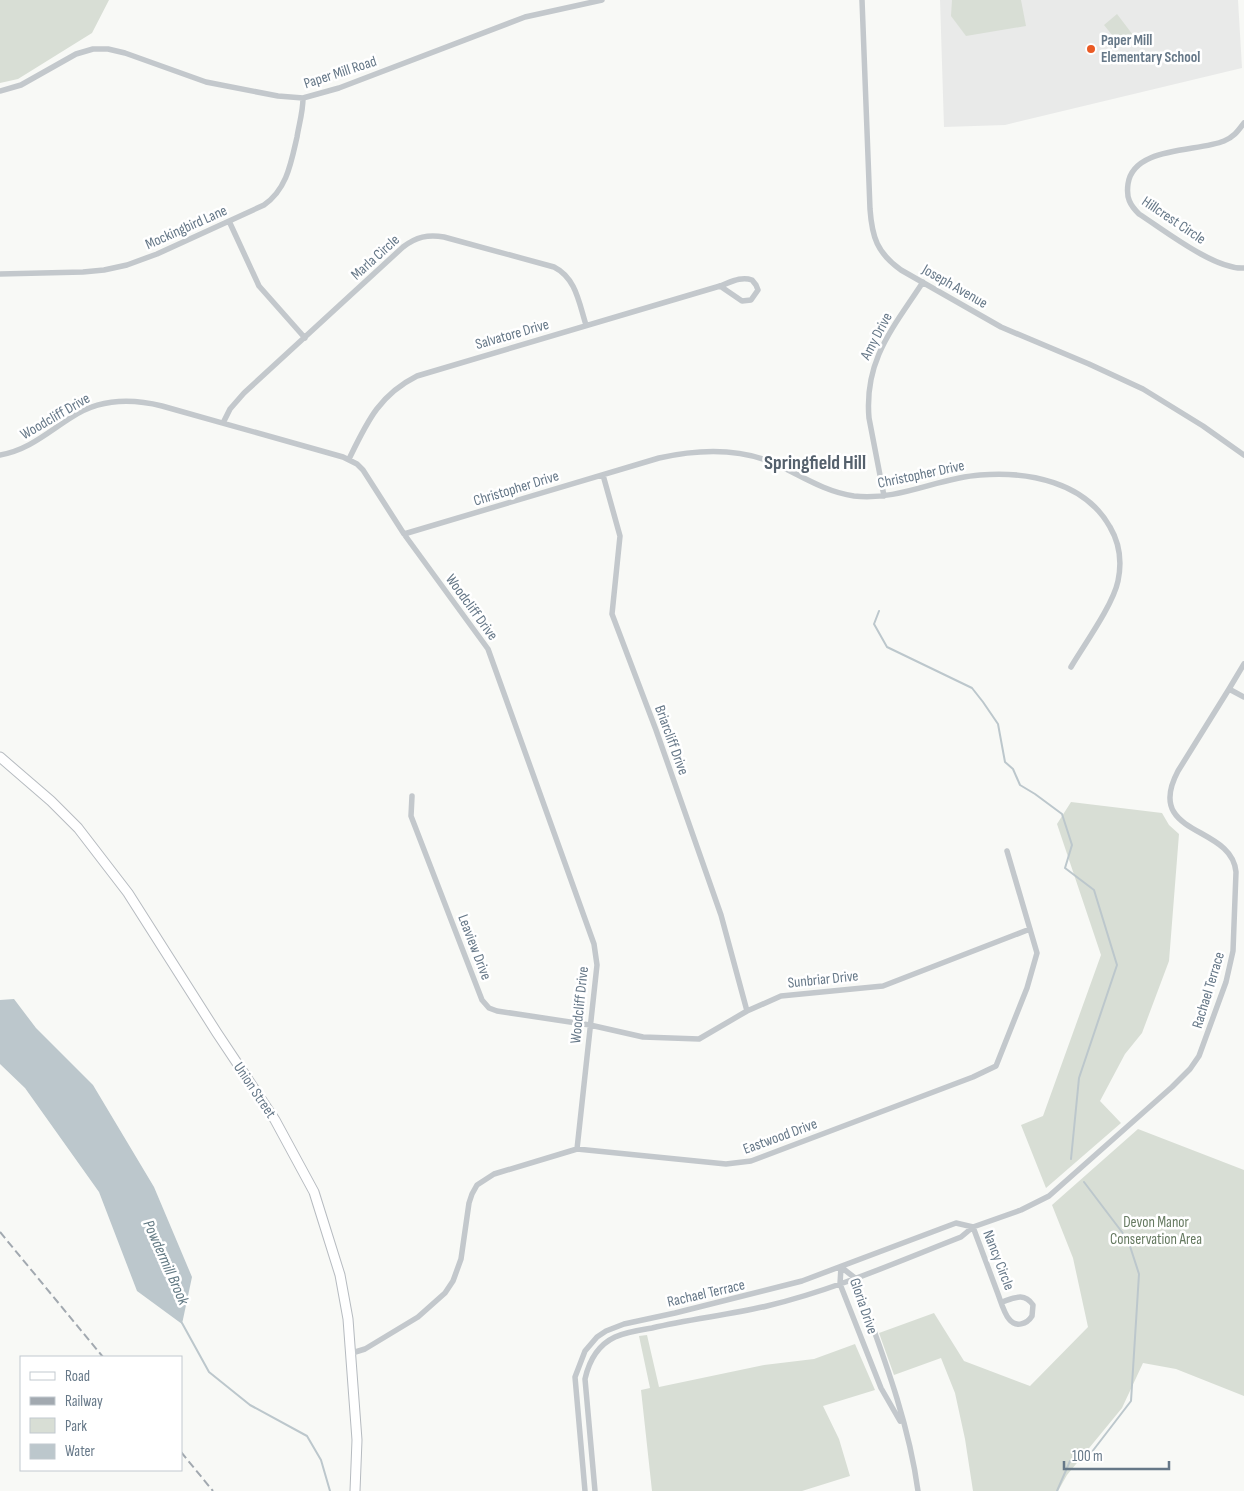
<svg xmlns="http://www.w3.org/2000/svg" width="1244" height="1491" viewBox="0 0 1244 1491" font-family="'Sofia Sans Condensed',sans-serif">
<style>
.built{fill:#e9eae9}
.green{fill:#d8ded5}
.water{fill:#bcc7cc}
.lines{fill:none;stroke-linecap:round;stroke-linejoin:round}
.stream{stroke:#bcc7cc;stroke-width:2}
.secondary-casing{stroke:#b6bbc0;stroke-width:11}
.minor{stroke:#c3c8cc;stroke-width:5.5}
.secondary{stroke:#fff;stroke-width:9}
.rail{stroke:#a2a9b0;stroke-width:2;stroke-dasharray:8 4;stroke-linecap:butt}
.poi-dot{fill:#ea5a24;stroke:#fff;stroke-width:2}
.labels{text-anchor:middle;stroke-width:5;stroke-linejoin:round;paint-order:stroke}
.poi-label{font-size:15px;font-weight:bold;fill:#667888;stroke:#fff;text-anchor:start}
.street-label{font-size:15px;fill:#667888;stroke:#fff}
.park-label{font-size:15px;fill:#667a61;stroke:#fff}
.water-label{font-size:16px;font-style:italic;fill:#627983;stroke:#fff}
.district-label{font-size:20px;font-weight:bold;fill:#55616d;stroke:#fff}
</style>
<rect width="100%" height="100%" fill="#f8f9f6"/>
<path class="built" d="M940,0h298l4,68 -237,57 -61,2z"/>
<path class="green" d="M0,0h109l-17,33 -74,46 -18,4z
M952,0h69l5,26 -60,10 -15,-20z
M1117,14l16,21 -13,10 -16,-20z
M1071,802l91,11 7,12 10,9 -10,127 -27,72 -17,21 -25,47 21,22 -75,65 -25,-63 22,-9 58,-161 -44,-131z
M1138,1129l106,41v226l-68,-27 -33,-6 -21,45 -55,67 -9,16h-85l-8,-52 -10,-46 -14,-35 -47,17 -15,-42 55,-20 30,48 66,25 58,-59 -15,-69 -21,-53z
M647,1335l12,52 105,-22 50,-6 41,-15 20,46 -52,16 16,33 11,37 -48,15h-150l-11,-101 9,-2 -11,-52z"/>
<path class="water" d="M14,999l22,29 57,57 61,102 38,90 -10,47 -45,-33 -38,-99 -74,-104 -25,-24v-64z"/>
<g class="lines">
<path class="stream" d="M879,611l-5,13 13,23 85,41 11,14 15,22 7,38 8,7 7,16 15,9 27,20 10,31 -7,23 29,22 23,75 -38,113 -8,81
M182,1323l27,49 41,33 57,31 14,24 9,31
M1057,1491l13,-30 18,-4 43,-56 8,-127 -11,-34 -44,-58"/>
<defs>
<path id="secondary" d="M0,757l51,44 27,27 50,65 89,140 58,87 39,72 26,83 8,44 9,121 -2,51"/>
</defs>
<use href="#secondary" class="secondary-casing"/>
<path class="minor" d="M862,0l8,209c2,28 7,44 31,61l100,57 88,37 54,25 60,37 41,29
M0,91l21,-6 55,-31 17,-5h15l17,4 81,29 72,14 25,2 36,-10 186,-71 77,-17
M1244,123c-6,8 -10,14 -20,18 -26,11 -91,5 -96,43 -2,14 2,21 11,30 25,16 76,56 105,54
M229,221l30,65 46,52
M0,274l83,-2 21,-2 23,-5 30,-11 107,-49c23,-16 27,-42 33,-68 2,-13 6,-25 6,-39
M223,423l7,-14 14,-16 159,-146c13,-10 25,-13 41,-10l110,30c22,11 25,36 32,58
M0,455c29,-5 48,-23 72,-38 27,-18 58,-19 90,-11l181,51 14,7 6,6 41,64 84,115 106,295 3,21 -20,184
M349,459c18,-37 30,-64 68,-83l303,-90c11,-4 21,-10 32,-6l4,5 2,5 -7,10 -9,1 -22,-15
M603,475l17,61 -8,78 44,116 65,185 26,96
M884,496l-15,-78c-5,-58 24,-90 54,-136
M404,534l255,-76c40,-9 81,-11 119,7 25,12 48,27 76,31 46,5 83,-18 126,-21 48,-4 105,7 130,52 10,17 12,35 8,54 -5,24 -34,64 -47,86
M1244,664l-15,25 15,8
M412,796l-1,20 71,184 7,8 8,3 93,14 53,12 56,2 48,-28 34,-15 102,-10 147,-57
M973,1227c8,22 17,45 25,67 3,8 6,19 11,25 7,9 18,5 23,-3l1,-11c-9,-13 -19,-7 -31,-3
M841,1267l14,11c25,70 53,139 63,213
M841,1267l-1,17 41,104 19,33
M352,1353l13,-4 53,-32 27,-24 8,-12 8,-22 8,-56 3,-9 5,-9 17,-11 83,-25 149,15 25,-3 222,-84 23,-11 31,-78 10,-35 -30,-102
M585,1491l-10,-114 10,-26 12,-14 9,-6 18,-7 51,-11 127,-32 154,-58 17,4
M595,1491l-10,-112c4,-18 13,-34 30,-42 11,-5 25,-7 37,-9 38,-9 77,-13 115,-22 67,-16 130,-44 194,-69l12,-10 48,-17 28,-14 123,-109 18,-18 9,-13 27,-74 7,-31 3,-79c-4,-48 -93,-35 -58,-101l51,-82"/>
<use href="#secondary" class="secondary"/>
<path class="rail" d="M0,1232l103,125
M181,1452l32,39"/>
</g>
<circle class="poi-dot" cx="1091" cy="49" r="5"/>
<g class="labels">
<g class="poi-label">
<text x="1101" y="45">Paper Mill<tspan x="1101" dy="17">Elementary School</tspan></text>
</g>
<g class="street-label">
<text transform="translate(340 72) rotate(-18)" y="5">Paper Mill Road</text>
<text transform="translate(1174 220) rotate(34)" y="5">Hillcrest Circle</text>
<text transform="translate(186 227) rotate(-24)" y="5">Mockingbird Lane</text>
<text transform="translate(375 257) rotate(-42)" y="5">Marla Circle</text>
<text transform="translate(955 286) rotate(30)" y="5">Joseph Avenue</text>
<text transform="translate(512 334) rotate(-16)" y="5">Salvatore Drive</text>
<text transform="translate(876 336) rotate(-62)" y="5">Amy Drive</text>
<text transform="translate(55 416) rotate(-30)" y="5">Woodcliff Drive</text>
<text transform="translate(921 474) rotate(-12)" y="5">Christopher Drive</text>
<text transform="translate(516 488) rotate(-17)" y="5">Christopher Drive</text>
<text transform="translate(472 607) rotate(54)" y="5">Woodcliff Drive</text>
<text transform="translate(672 740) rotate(70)" y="5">Briarcliff Drive</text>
<text transform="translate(475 947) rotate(69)" y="5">Leaview Drive</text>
<text transform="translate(823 979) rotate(-6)" y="5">Sunbriar Drive</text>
<text transform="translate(1208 990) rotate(-73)" y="5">Rachael Terrace</text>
<text transform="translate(579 1005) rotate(-84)" y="5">Woodcliff Drive</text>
<text transform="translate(255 1090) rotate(56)" y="5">Union Street</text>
<text transform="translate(780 1136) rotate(-20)" y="5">Eastwood Drive</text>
<text transform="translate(999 1260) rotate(69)" y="5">Nancy Circle</text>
<text transform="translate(706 1293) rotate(-13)" y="5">Rachael Terrace</text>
<text transform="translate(864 1306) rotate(71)" y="5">Gloria Drive</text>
</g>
<g class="park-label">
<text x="1156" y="1227">Devon Manor<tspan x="1156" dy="17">Conservation Area</tspan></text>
</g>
<g class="water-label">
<text transform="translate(167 1262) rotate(66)" y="6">Powdermill Brook</text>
</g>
<g class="district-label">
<text x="815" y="469">Springfield Hill</text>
</g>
</g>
<rect x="20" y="1356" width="162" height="115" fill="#ffffff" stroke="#c2c9cf"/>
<rect x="30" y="1372" width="25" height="8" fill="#ffffff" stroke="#c2c9cf"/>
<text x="65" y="1381" font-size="15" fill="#667888">Road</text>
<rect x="30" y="1397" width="25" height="8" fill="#a2a9b0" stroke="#c2c9cf"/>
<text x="65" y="1406" font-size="15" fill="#667888">Railway</text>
<rect x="30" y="1418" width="25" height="15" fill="#d8ded5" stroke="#c2c9cf"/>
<text x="65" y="1431" font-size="15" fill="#667888">Park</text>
<rect x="30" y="1444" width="25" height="15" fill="#bcc7cc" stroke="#c2c9cf"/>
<text x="65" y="1456" font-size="15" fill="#667888">Water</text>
<path d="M1064 1461v8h105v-8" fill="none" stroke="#667888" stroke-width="2.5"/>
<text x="1072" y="1461" font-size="15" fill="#667888" stroke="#ffffff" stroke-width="4" paint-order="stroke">100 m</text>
</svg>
